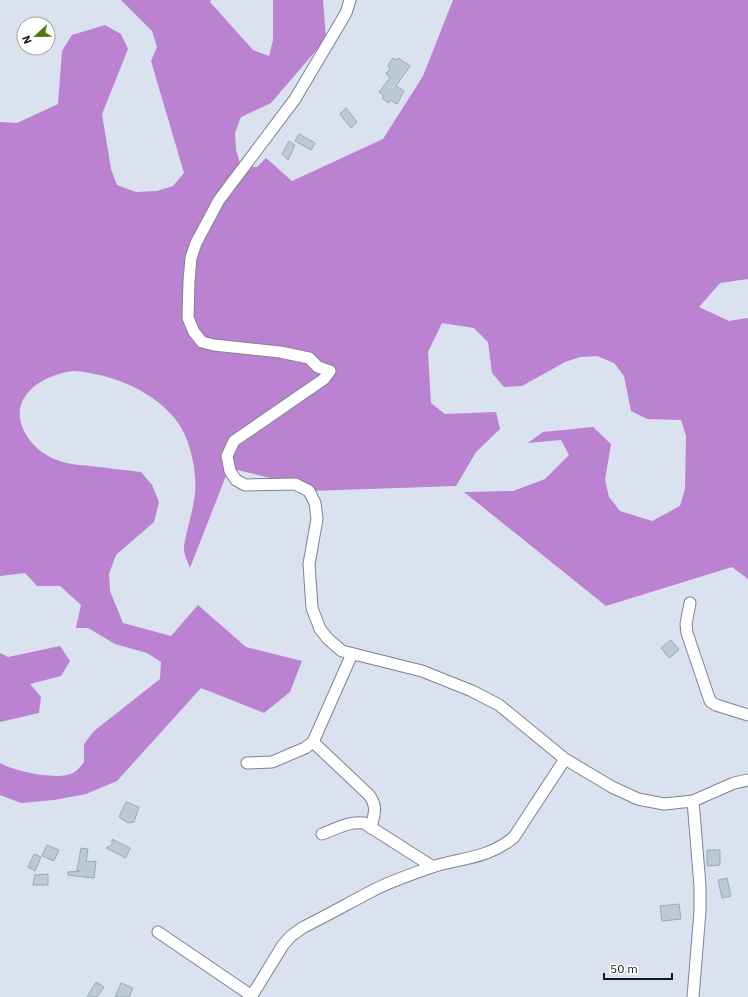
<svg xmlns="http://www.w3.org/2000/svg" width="748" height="997" viewBox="0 0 748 997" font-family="'IBM Plex Sans',sans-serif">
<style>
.forest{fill:#ba82d1}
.building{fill:#bccad4;stroke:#9ba9b2}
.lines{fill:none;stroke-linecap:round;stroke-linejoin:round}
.street-casing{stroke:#7d8490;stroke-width:13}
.street{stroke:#fff;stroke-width:11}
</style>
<rect width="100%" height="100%" fill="#dae1ef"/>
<path class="forest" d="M121,0h90l-1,2 43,48 16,6 4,-16v-40h50l3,39 -55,64 -30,14 -6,16 1,17 5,16 16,1 9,-9 26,23 91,-42 40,-63 30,-76h295v279l-28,4 -21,24 30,14 19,-3v261l-16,-12 -126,39 -142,-114 49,-1 32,-12 24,-24 -8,-15 -33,3 15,-11 50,-5 18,17 -6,36 4,17 11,14 32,10 28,-15 5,-17 1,-53 -5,-16 -34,-1 -16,-8 -7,-35 -10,-13 -17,-7 -17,1 -15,5 -43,24 -18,1 -12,-14 -4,-31 -14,-14 -32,-5 -14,29 3,51 14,11 51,-2 4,17 -24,23 -20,34 -147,5 -14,-7 -66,-16 -39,100c-2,-5 -5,-12 -6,-17 -1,-9 9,-40 10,-51 4,-20 -1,-46 -9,-65 -15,-34 -60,-57 -96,-62 -4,-1 -10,-2 -15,-2 -30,3 -67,25 -50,60 7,14 19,24 33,29 10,4 22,5 33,6 17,2 34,4 51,6l11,13 7,17 -5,20 -38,33 -7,19 1,17 13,32 48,13 27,-31 48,42 56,14 -12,31 -26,21 -63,-25 -84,93 -31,13 -32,6 -33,3 -21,-8v-32c13,8 59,18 73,10 4,-2 8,-7 11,-11v-18l10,-13 66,-52 1,-17 -14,-9 -32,-9 -27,-16h-12l5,-23 -21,-19h-23l-12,-13 -25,3v-454l17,1 41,-19 4,-53 10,-16 33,-10 16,9 7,15 -26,65 9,55 6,16 19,7 21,-1 16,-5 11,-13 -33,-112 6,-14 -5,-16z
M60,646l10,15 -9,15 -31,8 11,13 -2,16 -39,9v-69l8,4z"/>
<path class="building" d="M393,58l3,2 2,-2 12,8 -14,20 8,5 -7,13 -7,-4 -1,3 -6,-4v-4l-4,-3 11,-14 -4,-5 4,-3 -2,-5z
M346,108l11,14 -6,6 -11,-14z
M299,134l16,9 -4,7 -16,-9z
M289,141l6,4 -7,15 -6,-6z
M671,640l8,10 -10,8 -8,-10z
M126,802l13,5 -5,15 -6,1 -9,-6z
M112,839l18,9 -4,10 -20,-10 6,-3z
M47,845l12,5 -5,11 -12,-5z
M81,848l7,1 -2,13 10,-1 -2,17 -26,-3v-3l12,-1 -3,-1z
M707,850h13v15l-13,1z
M34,854l7,3 -6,14 -7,-4z
M48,874v11h-15l2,-10z
M727,878l4,18 -9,2 -4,-18z
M679,904l2,15 -19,2 -2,-15z
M96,982l8,5 -7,10h-10z
M121,983l12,5 -4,9h-14z"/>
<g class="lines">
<defs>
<path id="street" d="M350,0l-4,13 -51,86 -76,101 -23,43 -5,15 -2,23 -1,37 6,14 8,10 12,3 66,7 29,6 9,9 12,4 -6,8 -90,62 -7,15 3,15 6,9 9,5 50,-1 14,7 6,12 2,16 -8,45 3,44 8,21 8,10 14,12 80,20 50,20 27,14 66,54 47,28 26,12 26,5 29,-3 41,-18 14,-3
M690,603l-4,21 1,9 22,65 2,4 5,3 32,10
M313,742l56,53c9,12 5,19 2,33
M247,763l25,-1 33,-14 8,-6 39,-88
M322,834c14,-5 27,-13 42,-11l69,44
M158,932l94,64
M251,997l32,-52 8,-9 11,-8c24,-12 47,-25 70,-37 19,-10 40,-17 60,-24 29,-9 58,-9 82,-30l51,-78
M693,997l7,-86v-25l-7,-85"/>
</defs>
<use href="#street" class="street-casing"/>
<use href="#street" class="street"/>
</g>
<g transform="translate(36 36) rotate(248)"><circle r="19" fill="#ffffff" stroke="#a2a3a5"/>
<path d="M0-3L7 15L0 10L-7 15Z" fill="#4c7d09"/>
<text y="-6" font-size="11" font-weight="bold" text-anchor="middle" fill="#16181d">N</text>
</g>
<path d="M604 973v6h68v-6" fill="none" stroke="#16181d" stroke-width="2"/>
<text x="610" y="973" font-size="12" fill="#16181d" stroke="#ffffff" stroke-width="3" paint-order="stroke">50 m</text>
</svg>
